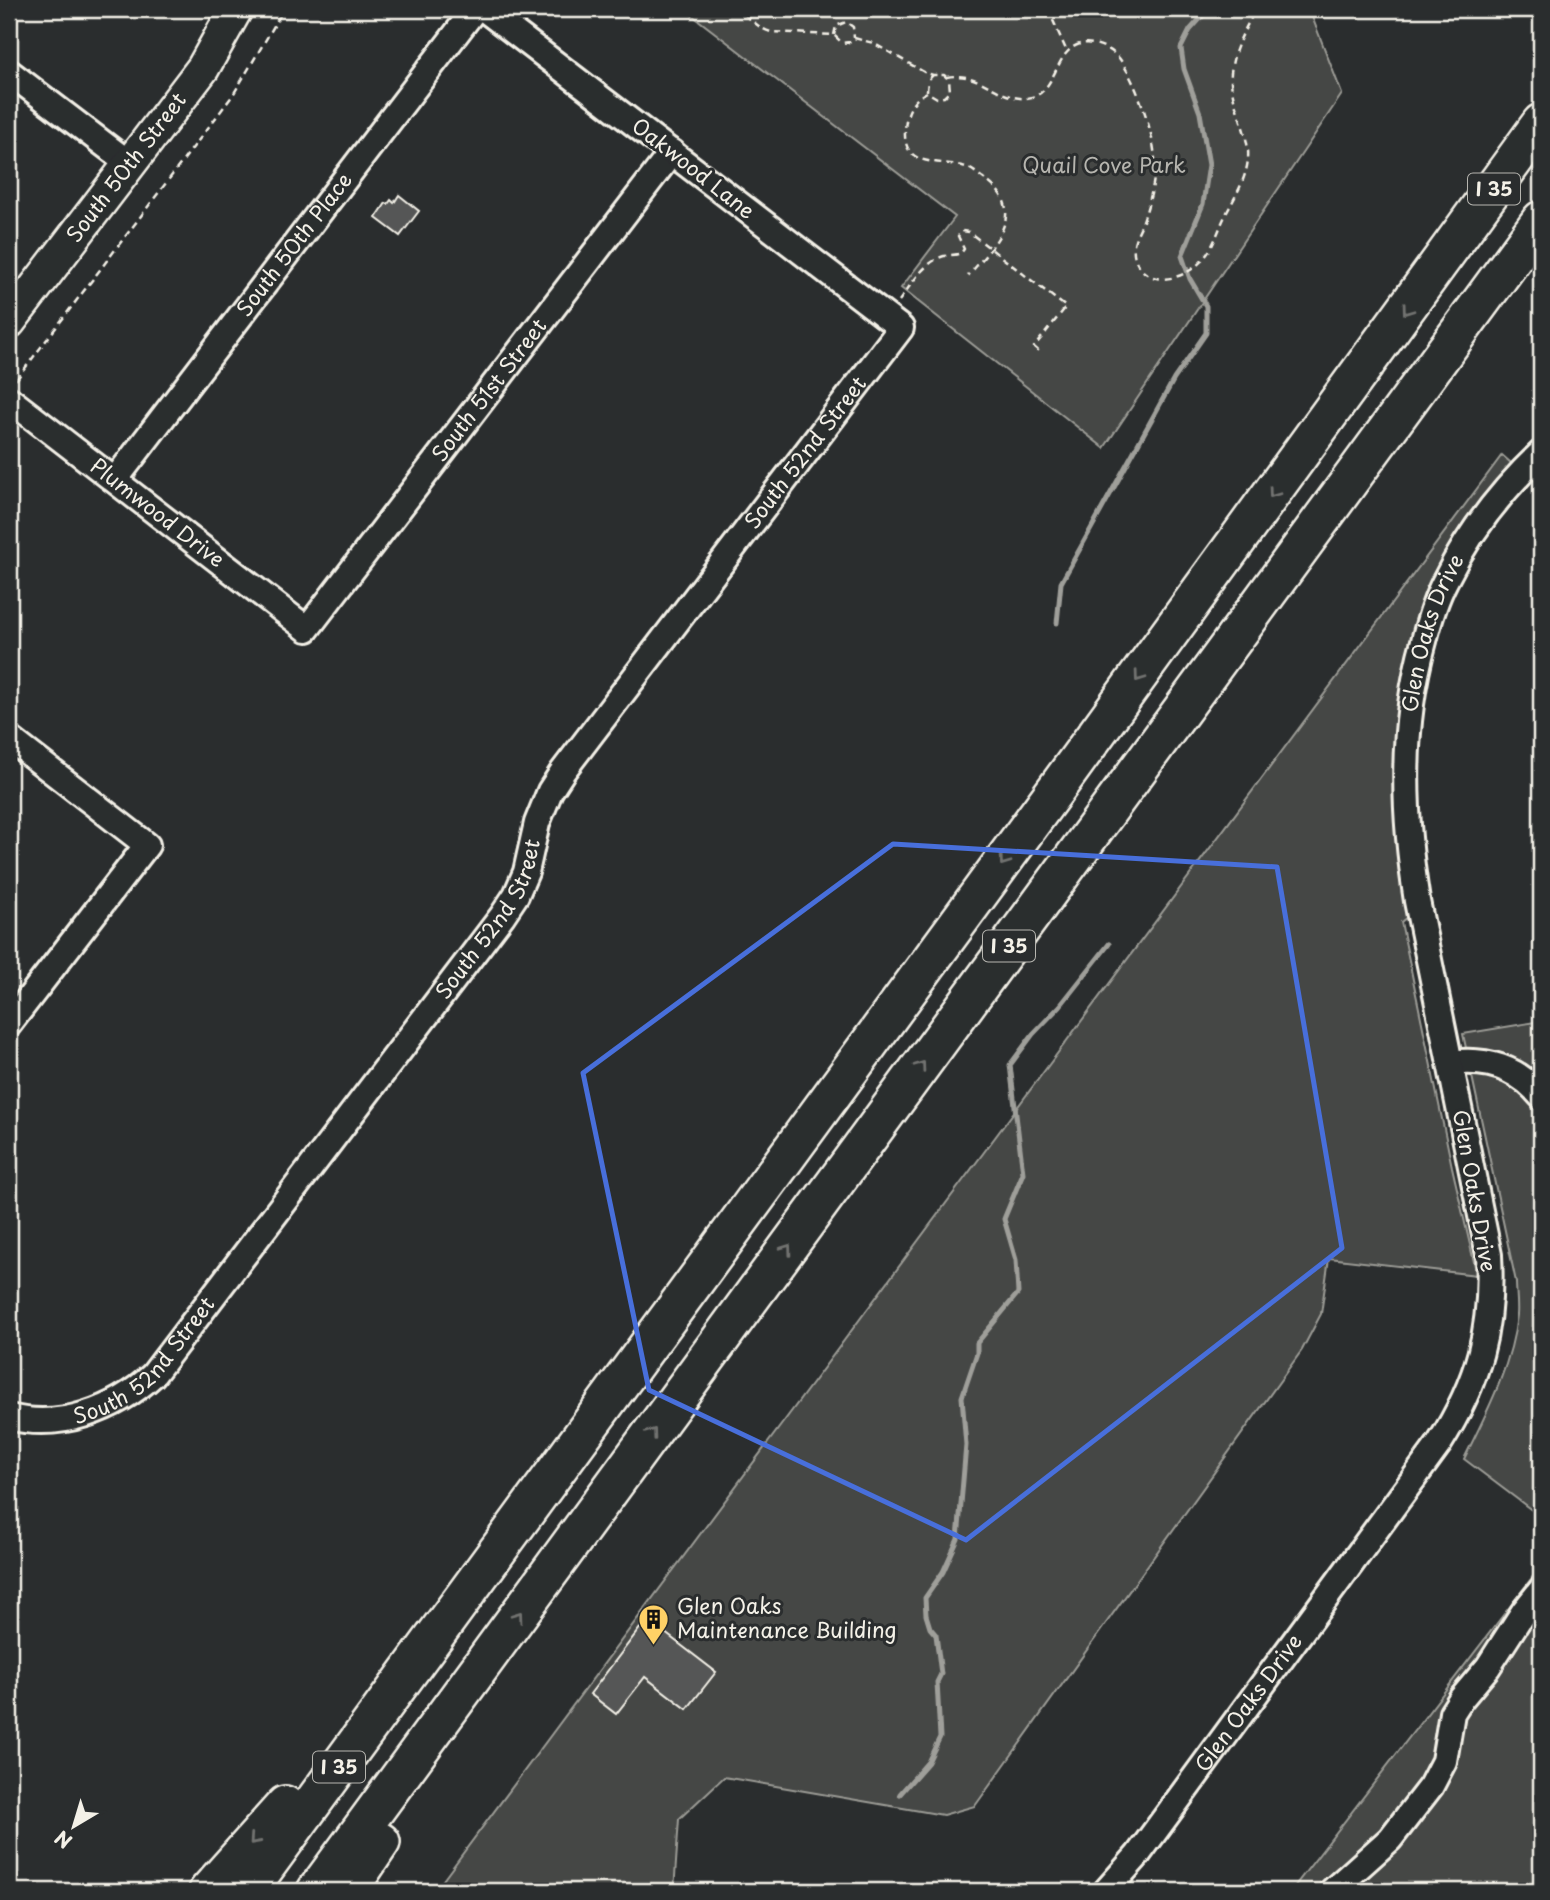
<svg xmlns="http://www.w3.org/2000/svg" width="1550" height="1900" viewBox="0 0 1550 1900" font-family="'Playpen Sans',sans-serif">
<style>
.green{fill:#444645;stroke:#9c9c96;stroke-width:2}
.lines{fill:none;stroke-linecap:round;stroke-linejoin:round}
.stream{stroke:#9f9f9a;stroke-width:5}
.building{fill:#555756;stroke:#f4f1e8;stroke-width:2}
.minor-casing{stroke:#f4f1e8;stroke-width:30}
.major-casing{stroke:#f4f1e8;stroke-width:37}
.highway-casing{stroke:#f4f1e8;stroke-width:42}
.path{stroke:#f4f1e8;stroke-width:2.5;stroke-dasharray:7 5;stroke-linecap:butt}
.minor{stroke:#2a2d2e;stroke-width:24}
.major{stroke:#2a2d2e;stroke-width:32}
.highway{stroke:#2a2d2e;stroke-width:37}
.oneway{stroke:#71726f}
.marked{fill:none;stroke:#486fdb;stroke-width:5;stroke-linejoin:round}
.labels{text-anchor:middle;stroke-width:6;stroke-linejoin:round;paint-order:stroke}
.shield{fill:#2a2d2e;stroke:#b7b6b0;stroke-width:2}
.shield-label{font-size:19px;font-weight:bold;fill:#f4f1e8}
.park-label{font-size:21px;fill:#b6b5af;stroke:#2a2d2e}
.street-label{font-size:21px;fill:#f4f1e8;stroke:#2a2d2e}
.poi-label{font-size:21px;fill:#f4f1e8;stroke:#2a2d2e;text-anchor:start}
</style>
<rect width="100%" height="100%" fill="#2a2d2e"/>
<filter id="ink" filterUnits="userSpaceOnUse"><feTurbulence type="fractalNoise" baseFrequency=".0143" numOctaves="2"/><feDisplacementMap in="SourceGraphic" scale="14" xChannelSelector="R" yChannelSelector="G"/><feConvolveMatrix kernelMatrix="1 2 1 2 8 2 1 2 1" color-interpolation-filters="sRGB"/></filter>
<g filter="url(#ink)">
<path class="green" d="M684,9h625l33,85 -238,354 -203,-160 54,-71z
M1502,455l19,17 -61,82 -50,154 8,200 -17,14 51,245 25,108 -148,-17 -8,56 -19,36 -327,456 -32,9 -219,-38 -45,42 -5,72h-239z
M1541,1021v496l-77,-58c22,-45 48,-94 53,-144 1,-11 -1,-23 -1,-33l-53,-248z
M1541,1566v325h-250z"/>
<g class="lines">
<path class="stream" d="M1057,623l4,-40 113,-204 32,-46v-27l-16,-27 -8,-23 21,-52 6,-39 -9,-52 -16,-44 -3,-21 9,-18 19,-21
M900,1794l28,-32 12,-25 -3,-55 4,-8 -5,-39 -6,-7 -4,-13 -1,-17 18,-26 15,-33 8,-94 -4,-48 15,-44v-10l41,-50 -2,-33 -12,-41 19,-46 -13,-108 23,-31 27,-28 49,-62"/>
</g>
<path class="building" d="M399,195l20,16 -19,25 -24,-18 10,-15 2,1 3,-4 3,3z
M647,1619l69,53 -29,37 -42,-32 -29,37 -26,-20z"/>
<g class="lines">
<defs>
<g id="minor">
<path d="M9,72l121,92"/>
<path id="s1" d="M9,399l298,230 365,-477"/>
<path id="s2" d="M115,480l360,-471"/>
<path d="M9,738l138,107 -138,179"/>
<path d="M1451,1063c35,-5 67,5 90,33"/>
<path id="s3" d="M9,1417c52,13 106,-7 144,-42l349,-459 14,-21 10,-23 11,-49 13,-32 13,-20 338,-443 -417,-319"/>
<path id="s4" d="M1106,1891l31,-35 302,-412c40,-63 54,-116 50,-189l-72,-354c-14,-87 -17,-174 7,-260 5,-20 11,-41 21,-60 23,-47 58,-92 96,-128"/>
<path d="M1332,1891l58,-52 41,-53 13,-25 8,-48 9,-14 27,-32 36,-56 17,-21"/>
</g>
<g id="major">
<path id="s5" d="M9,322l194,-254 33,-59"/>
</g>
<path id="highway" d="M208,1891l77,-86
M248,1891l822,-1121 471,-647
M316,1891l1225,-1671
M348,1891l33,-49"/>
</defs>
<use href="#minor" class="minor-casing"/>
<use href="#major" class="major-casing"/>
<use href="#highway" class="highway-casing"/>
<path class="path" d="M734,9c14,5 22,19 37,23l63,3 8,8 7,-1 5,-4 19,5 51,29 9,3h11l5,5 1,11 -6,6 -7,1 -10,-6
M1048,9l19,43
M834,35l2,-9 10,-4 7,5 1,11
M947,77c35,-7 54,28 85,20 24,-6 23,-46 48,-53 13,-3 31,4 39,14 17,23 38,81 36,110 -1,19 -7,38 -13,56 -3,6 -7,14 -8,20 -3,25 18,40 41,33 11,-3 22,-10 30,-20 10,-13 14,-29 21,-43 10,-19 24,-41 22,-64 -3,-27 -19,-52 -17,-77 2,-24 14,-44 25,-64
M927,91l1,-11 5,-5
M927,92c-12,6 -18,15 -21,29 -8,50 30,37 60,46 8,3 15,10 22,15 41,31 3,66 -20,94
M899,301c12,-16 25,-39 45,-45 6,-1 12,-1 17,-3l3,-4 -6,-13 4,-5 7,1 97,75 -32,40 8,7
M16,380l217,-285 51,-86"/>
<use href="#minor" class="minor"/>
<use href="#major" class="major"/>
<use href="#highway" class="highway"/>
</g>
<defs><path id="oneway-chevron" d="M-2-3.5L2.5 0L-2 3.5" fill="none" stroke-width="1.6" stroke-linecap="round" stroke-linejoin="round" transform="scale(1.75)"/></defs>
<g class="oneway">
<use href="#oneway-chevron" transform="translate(1407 310) rotate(126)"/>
<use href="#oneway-chevron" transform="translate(1273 493) rotate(126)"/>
<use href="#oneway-chevron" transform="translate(1139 677) rotate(126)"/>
<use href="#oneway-chevron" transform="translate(1004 861) rotate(126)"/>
<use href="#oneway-chevron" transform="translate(921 1066) rotate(-54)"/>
<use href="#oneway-chevron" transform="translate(787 1249) rotate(-54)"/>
<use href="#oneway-chevron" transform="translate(652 1433) rotate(-54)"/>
<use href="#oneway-chevron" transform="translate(518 1616) rotate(-54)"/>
<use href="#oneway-chevron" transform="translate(254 1840) rotate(132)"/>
</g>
</g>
<path class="marked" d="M893,844l384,23 65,381 -376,292 -317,-150 -66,-317z"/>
<defs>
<symbol id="building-pin" viewBox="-11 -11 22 30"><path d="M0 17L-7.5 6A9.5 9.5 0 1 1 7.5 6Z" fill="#ffd166" stroke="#2a2d2e"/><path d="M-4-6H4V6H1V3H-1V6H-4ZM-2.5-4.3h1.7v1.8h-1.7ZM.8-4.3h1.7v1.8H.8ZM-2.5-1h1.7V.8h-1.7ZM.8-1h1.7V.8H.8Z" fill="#111"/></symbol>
</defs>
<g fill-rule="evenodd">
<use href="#building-pin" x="636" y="1602" width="35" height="47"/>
</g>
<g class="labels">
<g class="shield">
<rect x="1468" y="173.5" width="52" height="31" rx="5"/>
<rect x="983" y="930.5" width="52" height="31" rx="5"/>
<rect x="313" y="1751.5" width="52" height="31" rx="5"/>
</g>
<g class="shield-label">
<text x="1494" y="196">I 35</text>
<text x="1009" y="953">I 35</text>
<text x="339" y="1774">I 35</text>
</g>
<g class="park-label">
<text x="1104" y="173">Quail Cove Park</text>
</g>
<g class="street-label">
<text dy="7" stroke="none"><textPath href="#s5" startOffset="194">South 50th Street</textPath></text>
<text transform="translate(693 169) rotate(38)" y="7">Oakwood Lane</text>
<text dy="7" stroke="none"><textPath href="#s2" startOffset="296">South 50th Place</textPath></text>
<text dy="7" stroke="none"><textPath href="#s1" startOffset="677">South 51st Street</textPath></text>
<text dy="7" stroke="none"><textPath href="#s3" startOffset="1292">South 52nd Street</textPath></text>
<text dy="7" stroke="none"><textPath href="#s1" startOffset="187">Plumwood Drive</textPath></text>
<text dy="7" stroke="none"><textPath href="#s4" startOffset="1390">Glen Oaks Drive</textPath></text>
<text dy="7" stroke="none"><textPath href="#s3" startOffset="724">South 52nd Street</textPath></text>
<text transform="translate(1474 1191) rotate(80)" y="7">Glen Oaks Drive</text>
<text dy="7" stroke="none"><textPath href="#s3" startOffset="158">South 52nd Street</textPath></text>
<text dy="7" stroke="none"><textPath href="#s4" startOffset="236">Glen Oaks Drive</textPath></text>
</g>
<g class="poi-label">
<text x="677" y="1614">Glen Oaks<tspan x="677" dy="24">Maintenance Building</tspan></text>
</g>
</g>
<rect width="1550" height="1900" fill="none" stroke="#2a2d2e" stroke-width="35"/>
<rect x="18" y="18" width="1515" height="1865" fill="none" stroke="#f4f1e8" stroke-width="2.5" filter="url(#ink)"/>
<g transform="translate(74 1826) rotate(218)" stroke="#2a2d2e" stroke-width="5" paint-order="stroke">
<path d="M0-5L12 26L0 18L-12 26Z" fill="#f4f1e8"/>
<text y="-10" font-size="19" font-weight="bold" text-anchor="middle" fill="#f4f1e8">N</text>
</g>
</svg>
